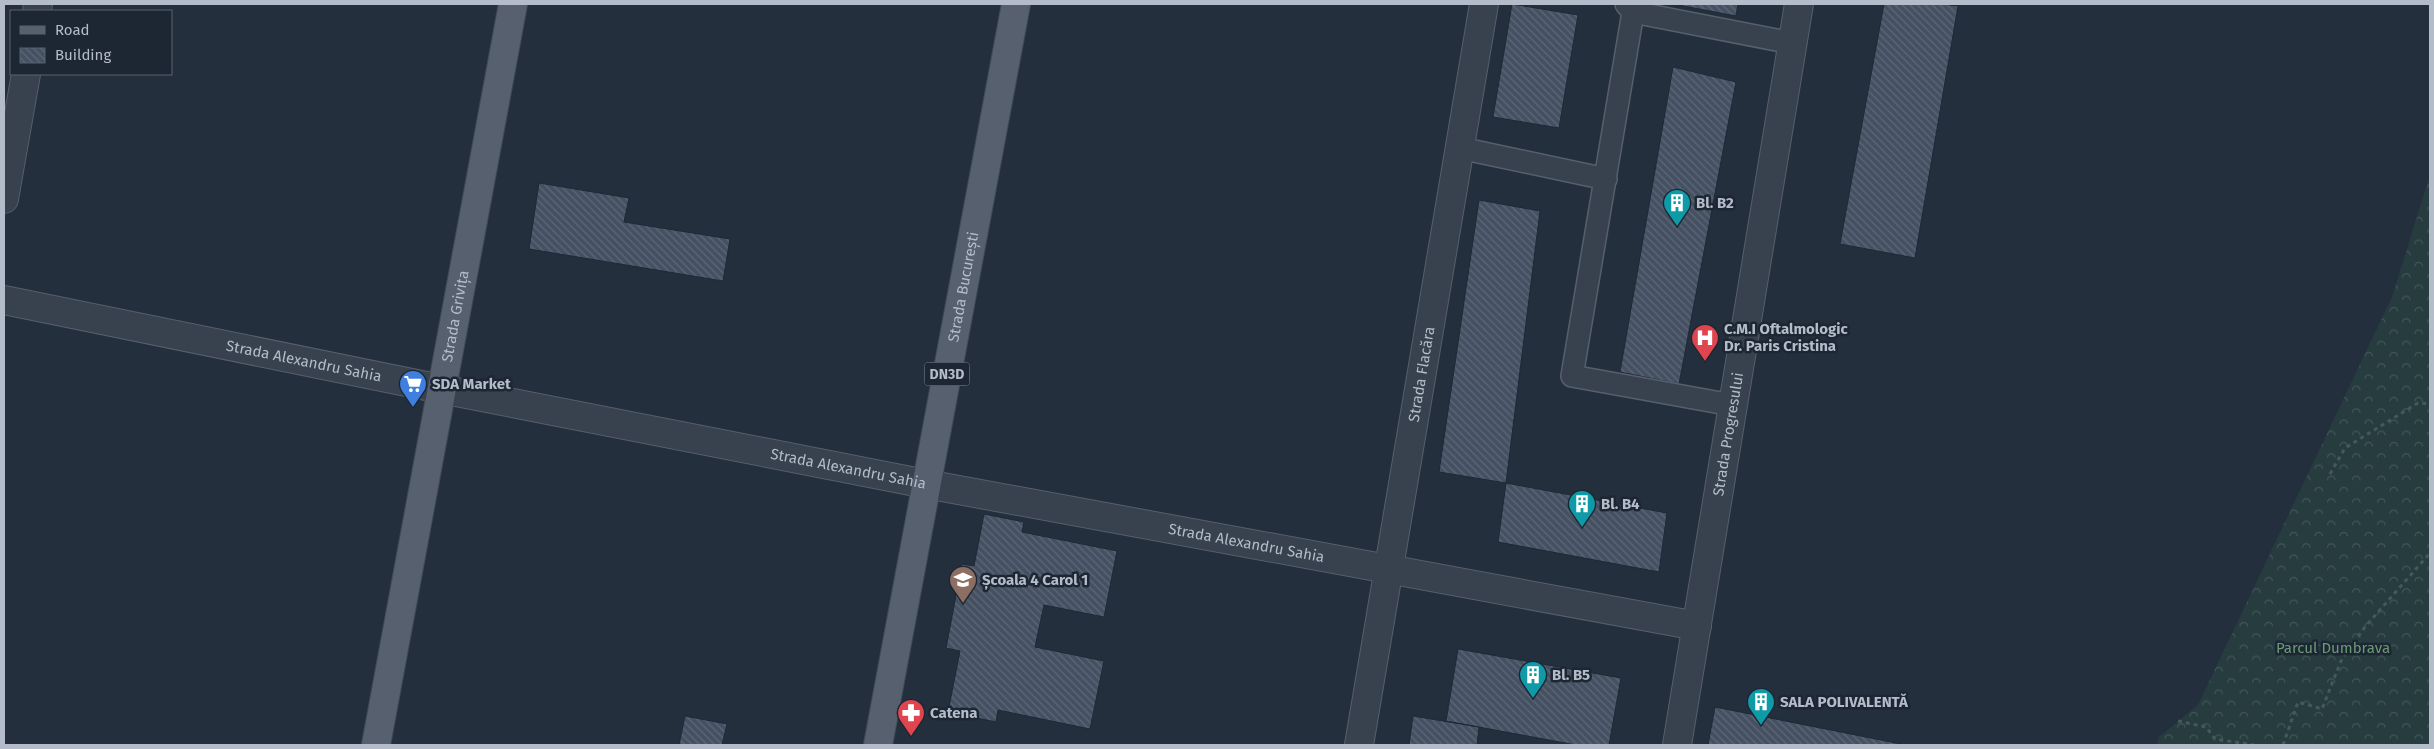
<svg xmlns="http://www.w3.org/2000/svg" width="2434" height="749" viewBox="0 0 2434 749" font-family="'Fira Sans',sans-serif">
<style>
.forest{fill:url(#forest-crowns)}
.building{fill:url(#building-back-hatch);stroke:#1f2835}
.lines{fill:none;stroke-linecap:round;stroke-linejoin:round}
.service-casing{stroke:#565f6c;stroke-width:24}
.minor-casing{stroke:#565f6c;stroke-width:30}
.primary-casing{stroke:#414a57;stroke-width:30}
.path{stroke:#44595c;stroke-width:3;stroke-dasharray:4 4;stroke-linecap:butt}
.service{stroke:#38414e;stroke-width:21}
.minor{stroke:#38414e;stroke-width:28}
.primary{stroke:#56606e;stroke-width:28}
.labels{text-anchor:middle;stroke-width:5;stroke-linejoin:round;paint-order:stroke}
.shield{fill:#1d2633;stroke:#878f9c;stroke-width:1}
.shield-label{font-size:14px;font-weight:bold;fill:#b4bcc9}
.poi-label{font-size:15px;font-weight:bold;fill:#b4bcc9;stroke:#1d2633;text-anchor:start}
.street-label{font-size:15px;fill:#b4bcc9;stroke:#1d2633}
.park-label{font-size:15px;fill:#6b9a76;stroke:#1d2633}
</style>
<defs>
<pattern id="forest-crowns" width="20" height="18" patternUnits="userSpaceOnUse" patternTransform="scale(1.25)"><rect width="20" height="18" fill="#263c3f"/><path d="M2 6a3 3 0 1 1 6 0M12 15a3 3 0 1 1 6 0" fill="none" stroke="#435659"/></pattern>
<pattern id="building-back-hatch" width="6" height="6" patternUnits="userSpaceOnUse" patternTransform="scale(1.25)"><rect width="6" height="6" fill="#455162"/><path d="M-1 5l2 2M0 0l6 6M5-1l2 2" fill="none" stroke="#5d6877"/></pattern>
</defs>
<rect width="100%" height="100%" fill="#242f3e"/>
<path class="forest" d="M2430,175v570h-273l2,-8 39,-32 194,-408z"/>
<path class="building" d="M1512,4l66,11 -19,113 -66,-11z
M1673,4h65l-2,12z
M1884,4h58l16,2 -43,252 -75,-14z
M1673,67l63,15 -57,302 -59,-12z
M539,183l90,15 -5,24 106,17 -7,42 -194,-32z
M1479,200l61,11 -34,272 -67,-11z
M1506,483l161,30 -8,59 -161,-30z
M984,514l40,8 -2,10 95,19 -13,66 -60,-12 -9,42 69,14 -14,68 -92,-19 -2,12 -48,-10 12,-61 -14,-3 16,-84 12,2z
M1458,649l163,29 -12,67h-33l-130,-24z
M1715,707l191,38h-198z
M685,716l42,8 -5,21h-43z
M1413,716l66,11 -2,18h-68z"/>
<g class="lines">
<defs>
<path id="service" d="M1626,4l7,8 159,31
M1633,12l-61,364 160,29
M1460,148l146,31"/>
<g id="minor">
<path d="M37,11l1,-7"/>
<path d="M4,199l22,-125"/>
<path id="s1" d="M4,300l437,89 485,95 771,142"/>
<path id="s2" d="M1359,745l125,-741"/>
<path id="s3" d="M1677,745l122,-741"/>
</g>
<g id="primary">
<path id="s4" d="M376,745l137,-741"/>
<path id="s5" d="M878,745l138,-741"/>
</g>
</defs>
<use href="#service" class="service-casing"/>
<use href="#minor" class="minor-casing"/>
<use href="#primary" class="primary-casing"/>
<path class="path" d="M2330,474l15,-26 73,-45 12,1
M2178,721l28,6 9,12 39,6
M2283,745l15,-43 24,7 19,-48 24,-34 65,-74"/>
<use href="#service" class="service"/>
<use href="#minor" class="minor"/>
<use href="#primary" class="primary"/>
</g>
<defs>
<symbol id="building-pin" viewBox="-11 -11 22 30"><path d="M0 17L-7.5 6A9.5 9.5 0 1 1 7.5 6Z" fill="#0f9aa8" stroke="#1d2633"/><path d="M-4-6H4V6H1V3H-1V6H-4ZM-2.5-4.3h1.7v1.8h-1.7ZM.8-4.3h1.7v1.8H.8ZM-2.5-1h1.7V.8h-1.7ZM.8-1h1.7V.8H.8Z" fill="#fff"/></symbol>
<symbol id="hospital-pin" viewBox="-11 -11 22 30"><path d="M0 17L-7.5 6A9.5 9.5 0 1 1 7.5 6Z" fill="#e0444e" stroke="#1d2633"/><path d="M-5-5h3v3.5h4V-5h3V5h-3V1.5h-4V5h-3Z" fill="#fff"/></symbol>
<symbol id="supermarket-pin" viewBox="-11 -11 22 30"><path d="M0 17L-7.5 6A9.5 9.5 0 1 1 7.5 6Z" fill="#3f7fe0" stroke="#1d2633"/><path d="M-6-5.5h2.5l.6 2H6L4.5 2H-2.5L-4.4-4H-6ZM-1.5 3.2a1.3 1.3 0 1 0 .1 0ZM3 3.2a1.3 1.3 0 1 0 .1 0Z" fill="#fff"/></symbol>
<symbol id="school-pin" viewBox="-11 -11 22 30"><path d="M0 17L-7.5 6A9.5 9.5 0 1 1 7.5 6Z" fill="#8d6e63" stroke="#1d2633"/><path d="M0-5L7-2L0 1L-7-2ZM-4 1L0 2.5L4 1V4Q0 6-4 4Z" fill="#fff"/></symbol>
<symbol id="pharmacy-pin" viewBox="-11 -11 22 30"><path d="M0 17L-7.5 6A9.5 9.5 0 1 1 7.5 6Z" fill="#e0444e" stroke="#1d2633"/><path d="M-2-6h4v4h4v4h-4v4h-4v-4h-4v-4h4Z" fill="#fff"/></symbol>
</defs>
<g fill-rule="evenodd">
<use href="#building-pin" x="1661" y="187" width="32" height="43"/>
<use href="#hospital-pin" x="1689" y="322" width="32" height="43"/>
<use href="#supermarket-pin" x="397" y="368" width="32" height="43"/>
<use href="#building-pin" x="1566" y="488" width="32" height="43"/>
<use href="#school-pin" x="947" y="564" width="32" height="43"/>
<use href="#building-pin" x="1517" y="659" width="32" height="43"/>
<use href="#building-pin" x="1745" y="686" width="32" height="43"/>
<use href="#pharmacy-pin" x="895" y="697" width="32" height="43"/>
</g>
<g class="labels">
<rect class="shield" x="924.5" y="362.5" width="45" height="23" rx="4"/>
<g class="shield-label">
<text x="947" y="379">DN3D</text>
</g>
<g class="poi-label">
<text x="1696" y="208">Bl. B2</text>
<text x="1724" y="334">C.M.I Oftalmologic<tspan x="1724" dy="17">Dr. Paris Cristina</tspan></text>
<text x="432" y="389">SDA Market</text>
<text x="1601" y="509">Bl. B4</text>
<text x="982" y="585">Școala 4 Carol 1</text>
<text x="1552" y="680">Bl. B5</text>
<text x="1780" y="707">SALA POLIVALENTĂ</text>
<text x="930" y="718">Catena</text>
</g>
<g class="street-label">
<text dy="5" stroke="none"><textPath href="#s5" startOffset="466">Strada București</textPath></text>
<text dy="5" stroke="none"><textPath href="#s4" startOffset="436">Strada Grivița</textPath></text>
<text dy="5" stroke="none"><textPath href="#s1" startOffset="306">Strada Alexandru Sahia</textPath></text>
<text dy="5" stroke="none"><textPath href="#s2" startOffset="376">Strada Flacăra</textPath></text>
<text dy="5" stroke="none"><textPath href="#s3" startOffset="315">Strada Progresului</textPath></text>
<text dy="5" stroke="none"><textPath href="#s1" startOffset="861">Strada Alexandru Sahia</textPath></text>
<text dy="5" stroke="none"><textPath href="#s1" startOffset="1266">Strada Alexandru Sahia</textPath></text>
</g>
<g class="park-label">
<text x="2333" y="653">Parcul Dumbrava</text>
</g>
</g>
<rect width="2434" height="749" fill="none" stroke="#b4bcc9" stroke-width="10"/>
<rect x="10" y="10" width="162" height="65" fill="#1d2633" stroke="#59626f"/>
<rect x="20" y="26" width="25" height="8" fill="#56606e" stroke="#59626f"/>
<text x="55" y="35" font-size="15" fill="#b4bcc9">Road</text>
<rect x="20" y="48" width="25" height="15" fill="url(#building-back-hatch)" stroke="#59626f"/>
<text x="55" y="60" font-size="15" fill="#b4bcc9">Building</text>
</svg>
